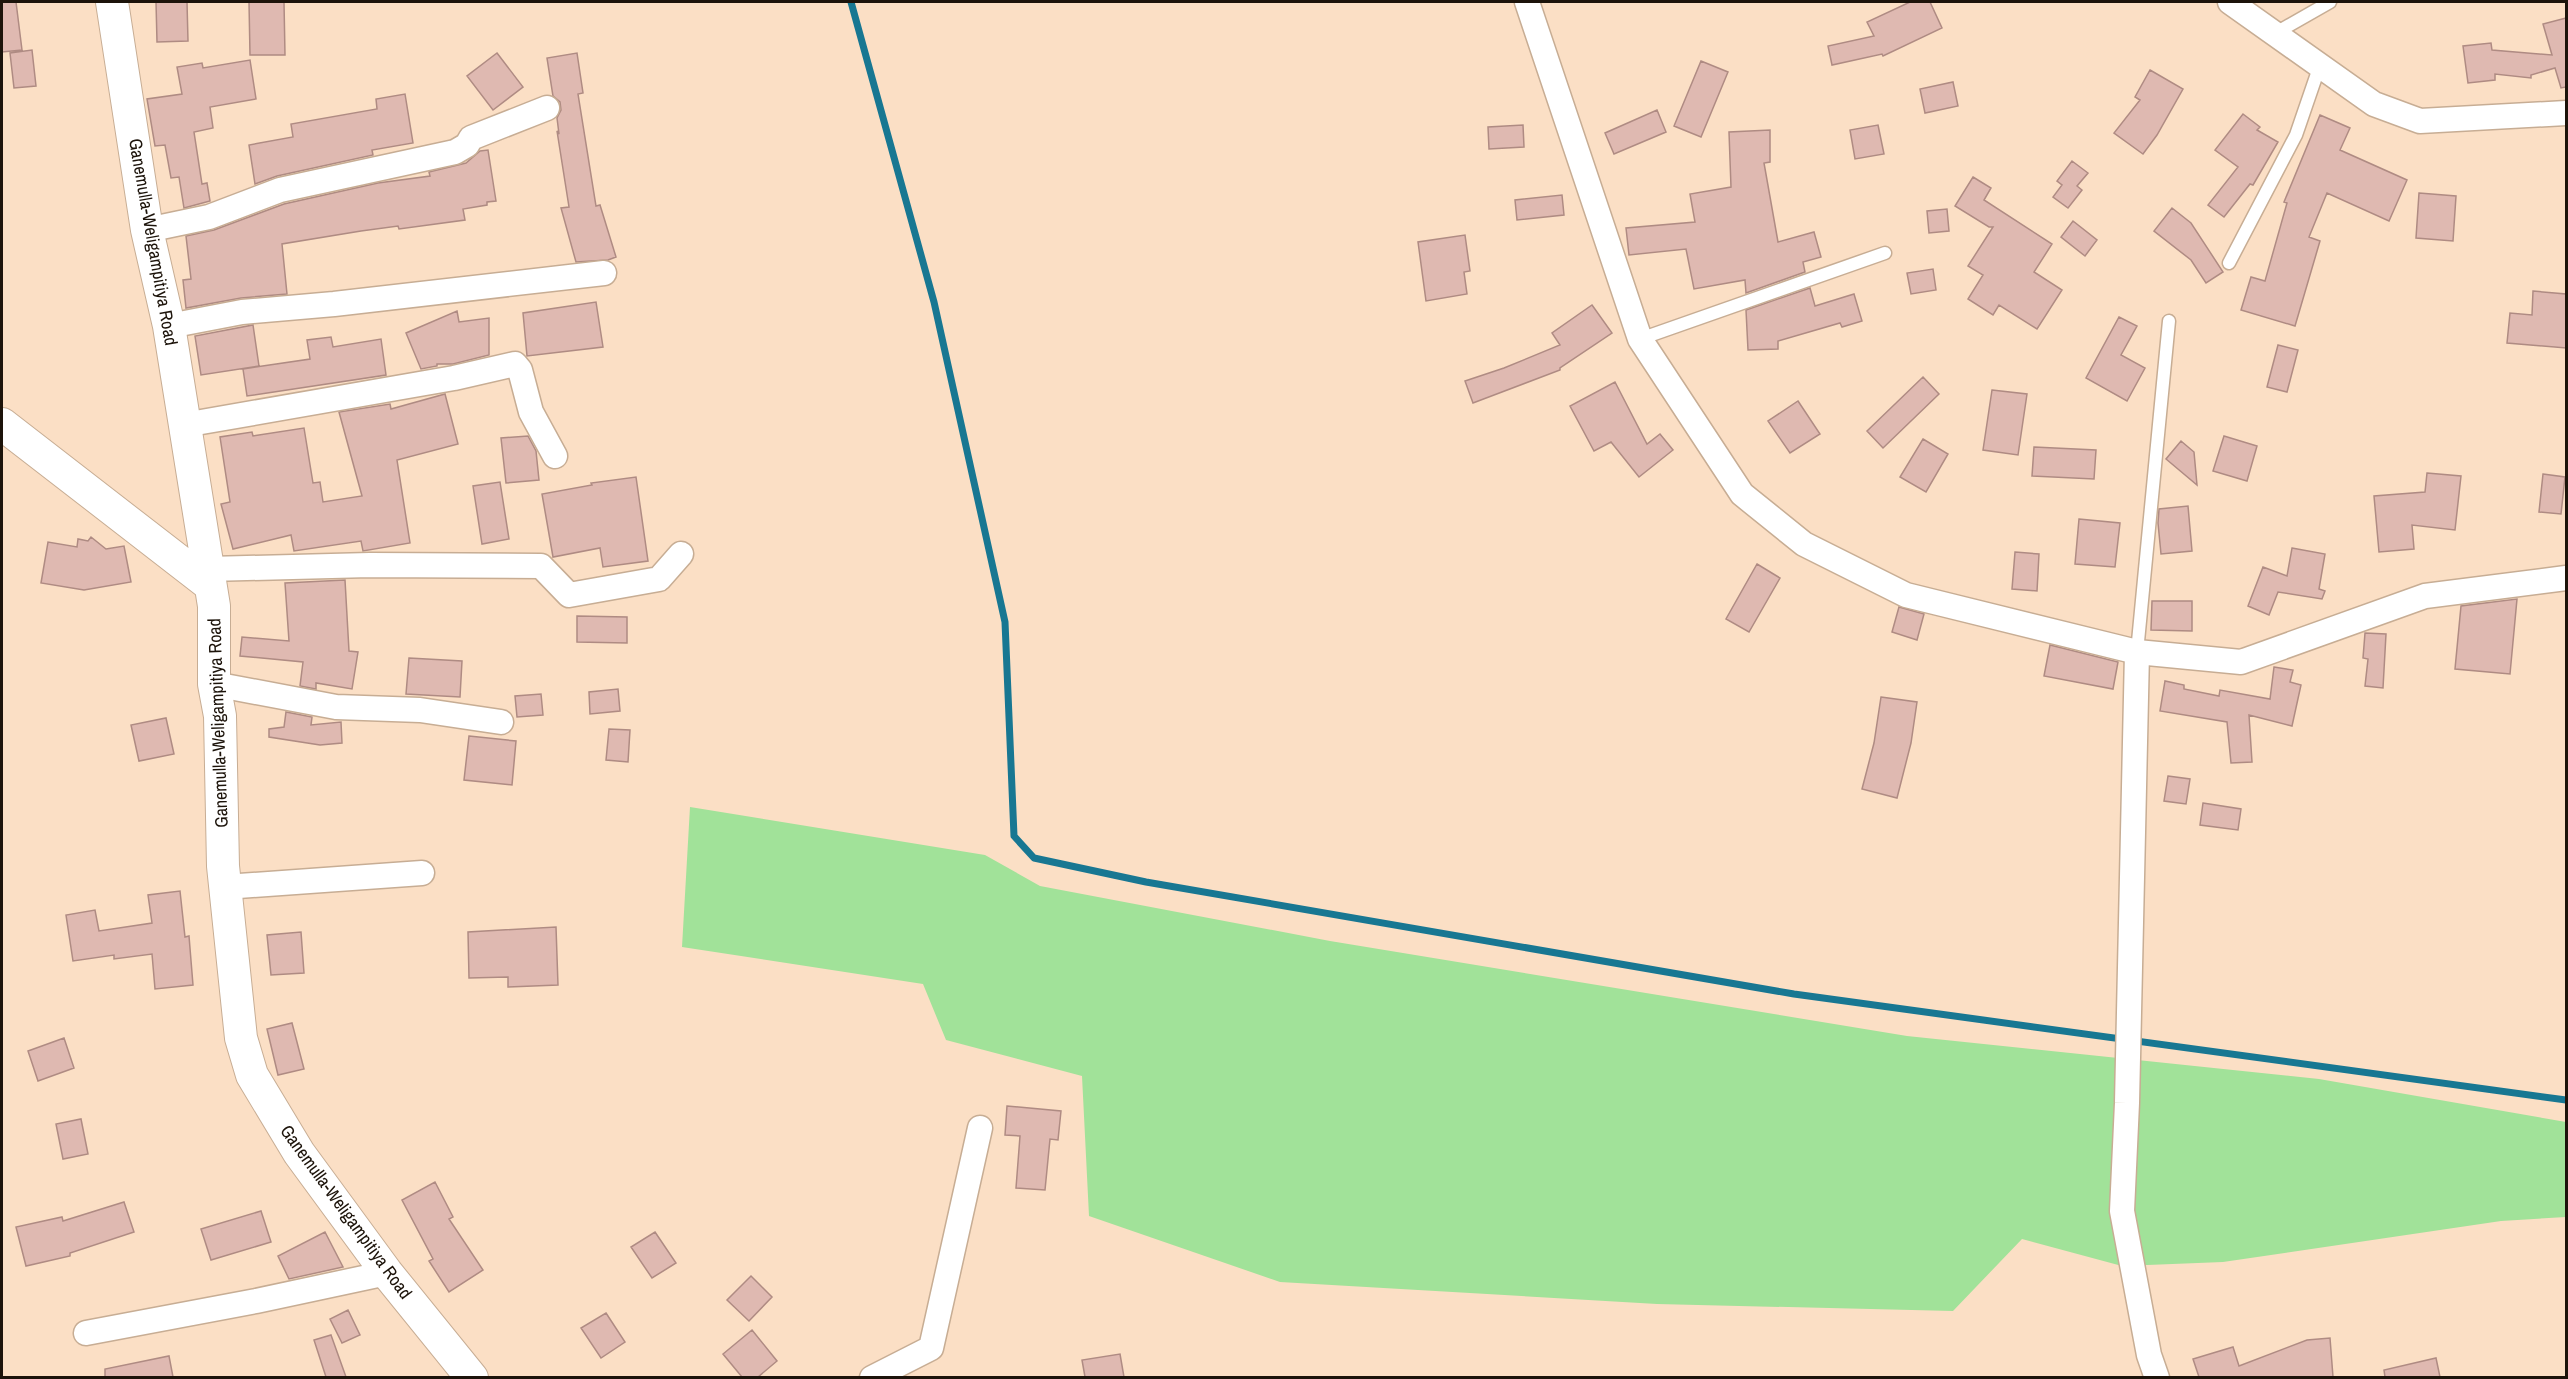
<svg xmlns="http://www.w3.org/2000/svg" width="2568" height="1379" viewBox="0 0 2568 1379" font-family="'Archivo Narrow',sans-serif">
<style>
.green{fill:#a1e299}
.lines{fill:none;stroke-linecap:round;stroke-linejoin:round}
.stream{stroke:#187792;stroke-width:7}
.building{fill:#dfb9b1;stroke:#af8b83;stroke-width:1.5}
.service-casing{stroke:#c7ad94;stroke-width:15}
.minor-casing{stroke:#c7ad94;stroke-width:27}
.tertiary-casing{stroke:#c7ad94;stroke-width:34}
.service{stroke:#fff;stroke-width:12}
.minor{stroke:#fff;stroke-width:24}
.tertiary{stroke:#fff;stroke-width:32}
.labels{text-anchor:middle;stroke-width:4.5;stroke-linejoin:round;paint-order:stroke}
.street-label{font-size:18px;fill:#1c130a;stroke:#fff}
</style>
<rect width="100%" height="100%" fill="#fbdfc5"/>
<path class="green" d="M690,807l295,48 55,31 290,55 577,95 412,43 247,43v95l-65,4 -278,41 -101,4 -100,-27 -69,72 -296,-7 -377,-22 -191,-66 -7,-140 -136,-36 -23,-56 -241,-37z"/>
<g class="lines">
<path class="stream" d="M851,2l83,300 71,320 9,214 20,22 112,24 648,112 772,106"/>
</g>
<path class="building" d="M2,2h14l6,48 -20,2z
M156,2h31l1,39 -31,1z
M249,2h35l1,53h-35z
M1910,2h20l12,26 -59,28 -1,-2 -50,11 -4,-19 46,-10 -7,-14z
M2566,18v69l-5,1 -6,-20 -24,7v3l-36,-4v6l-27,3 -5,-37 28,-3 1,7 60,5 -9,-31z
M32,50l4,36 -22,2 -4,-35z
M497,53l26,34 -30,23 -26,-34z
M577,53l6,40 -5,1 18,112 4,-1 16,52 -8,3 -32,2 -15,-54 8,-1 -12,-76 2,3 -2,-16 4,-8 -1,-8 -7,-6 -6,-38z
M250,60l6,39 -46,8 3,21 -19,4 8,52 5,-1 3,18 -26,7 -5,-31 -8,1 -6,-33 -10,1 -8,-47 35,-5 -5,-27 25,-4 1,5z
M1701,61l27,11 -27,65 -27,-11z
M2150,70l33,19 -26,46 -14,19 -29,-21 26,-33 -5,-3z
M1953,82l5,24 -33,7 -5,-24z
M405,94l8,49 -41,7 1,5 -96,21 -22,8 -6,-39 44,-8 -2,-13 86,-15 -1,-10z
M1657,110l9,22 -52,22 -9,-21z
M2243,114l17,13 -3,3 21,12 -25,43 -3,-1 -26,33 -16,-12 30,-38 -23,-17z
M2320,115l30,13 -10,22 67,30 -18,41 -62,-28 -18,44 11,4 -25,85 -54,-16 10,-33 14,4 22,-78 -3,-1z
M1523,125l1,22 -35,2 -1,-22z
M1878,125l6,29 -29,5 -5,-29z
M1770,130v32l-6,1 14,79 36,-10 7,25 -18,5 2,10 -59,21 -1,-13 -51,9 -8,-40 -57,6 -3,-27 69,-6 -5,-28 41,-7 -2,-55z
M488,150l8,51 -9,1v3l-24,4 2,11 -66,9 -1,-3 -37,5 -79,13 5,50 -46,4 -55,10 -3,-28 8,-1 -5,-43 28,-6 70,-26 94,-21 52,-7 -1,-4 37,-9 14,-12z
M2072,161l16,12 -11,13 5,4 -14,18 -15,-11 9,-12 -5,-4z
M1973,177l18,11 -7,12 68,44 -18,28 28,18 -25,39 -38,-24 -6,10 -25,-16 15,-24 -15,-9 25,-39h-4l-34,-21z
M2419,193l37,3 -3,45 -37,-3z
M1562,195l2,20 -47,5 -2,-20z
M2172,208l19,15 32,49 -17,11 -15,-23 -37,-29z
M1947,209l2,22 -20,2 -2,-22z
M2073,221l24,19 -12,16 -24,-19z
M1465,235l5,36 -6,1 3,22 -41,7 -8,-59z
M1933,269l3,21 -25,4 -4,-21z
M1810,288l5,18 39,-12 8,27 -20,6 -2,-4 -62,18v8l-30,1 -2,-40z
M2533,291l33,3v54l-59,-5 3,-30 22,2z
M596,302l7,45 -76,9 -4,-43z
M1592,305l20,28 -52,35v2l-87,33 -8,-22 39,-13 56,-23 -8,-12z
M457,311l2,11 30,-4v37l-36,9h-16v2l-16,3 -15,-36z
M2119,317l18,9 -16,29 24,13 -18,33 -41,-23z
M253,325l6,41 -58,9 -6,-39z
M331,337l2,10 48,-8 5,36 -139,21 -4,-27 67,-10 -3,-19z
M2278,345l20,5 -11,42 -20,-5z
M1923,377l16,17 -56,54 -16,-17z
M1615,382l32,62 13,-10 13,16 -34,27 -28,-35 -17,9 -24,-45z
M1992,390l35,4 -9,61 -35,-5z
M445,394l13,50 -61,16 13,83 -47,8 -2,-10 -67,10 -3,-16 -58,14 -12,-45 9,-2 -10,-65 32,-5 1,4 51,-8 9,55 7,-1 3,20 39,-6 -23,-84 51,-8 1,5z
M1798,401l22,33 -30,19 -22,-32z
M528,436l8,15 3,29 -33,3 -5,-45z
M2224,436l33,10 -10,35 -34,-10z
M1923,439l25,15 -22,38 -26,-15z
M2181,441l13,11 3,33 -31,-26z
M2034,447l62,3 -2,29 -62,-3z
M2427,473l34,3 -6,54 -43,-5 2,24 -35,3 -5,-56 51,-4z
M2543,474l22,3 -4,37 -22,-2z
M636,477l12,84 -45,6 -3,-19 -47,9 -11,-63 50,-9 -1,-2z
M500,482l9,57 -27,5 -9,-58z
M2188,506l4,45 -31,3 -3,-31 1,-14z
M2079,519l41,4 -5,44 -40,-3z
M91,537l15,12 18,-3 7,36 -47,8 -43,-7 7,-41 29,5 1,-8 10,2z
M2292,548l33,6 -6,35 6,2 -3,8 -44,-7 -9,23 -21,-9 15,-39 24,9z
M2015,552l24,2 -2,37 -25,-2z
M1757,564l23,14 -31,54 -23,-13z
M345,580l4,71 9,1 -6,37 -36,-6v6l-16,-3 3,-24 -63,-6 2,-19 47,4 -4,-58z
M2517,599l-7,75 -55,-5 6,-63z
M2152,601h40v30l-41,-1z
M1899,607l25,7 -7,26 -25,-8z
M577,616l50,1v26l-50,-1z
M2365,633l21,1 -3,54 -18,-2 3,-27 -5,-1z
M2050,645l68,17 -5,27 -69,-13z
M409,658l53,3 -2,36 -54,-3z
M2274,667l19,3 -3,12 11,3 -9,41 -43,-11 3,47 -21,1 -4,-41 -67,-11 5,-30 19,4v4l35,7 1,-6 50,9z
M618,689l2,22 -30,3 -1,-22z
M541,694l2,21 -26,2 -2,-21z
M1881,697l36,5 -6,41 -14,55 -35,-9 12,-46z
M286,712l26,5 -1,8 30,-3 1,21 -22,2 -51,-8v-8l15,-2z
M166,718l8,36 -35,7 -8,-36z
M609,729l21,1 -2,32 -22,-2z
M469,736l47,5 -4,44 -48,-5z
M2168,776l22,3 -4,25 -22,-3z
M2203,803l38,6 -3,21 -38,-5z
M180,891l5,46 4,-1 4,49 -38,4 -3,-35 -38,5v-4l-41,6 -7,-46 29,-5 4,21 53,-8 -4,-28z
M556,927l2,58 -50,2v-10l-39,1 -1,-46z
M301,932l3,41 -33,2 -4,-40z
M292,1023l12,46 -26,6 -11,-46z
M64,1038l10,30 -36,13 -10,-30z
M1007,1106l54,5 -3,29 -8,-1 -5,51 -29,-2 4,-52 -15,-1z
M81,1119l7,35 -25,5 -7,-35z
M435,1182l18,35 -4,2 34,51 -34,22 -20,-31 4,-2 -31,-59z
M124,1202l10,30 -64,21v3l-44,10 -10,-39 46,-10 1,4z
M261,1211l10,31 -60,18 -10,-31z
M325,1232l18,35 -54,12 -11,-23z
M655,1232l21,31 -24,15 -21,-31z
M751,1276l21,21 -23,24 -22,-21z
M348,1310l12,25 -18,8 -12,-24z
M606,1313l19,29 -24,16 -20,-30z
M752,1330l25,31 -19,16h-16l-19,-23z
M331,1335l15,42h-20l-12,-37z
M2330,1338l3,39h-134l-6,-18 40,-12 6,19 68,-26z
M1120,1354l4,23h-39l-3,-17z
M169,1356l4,21h-68v-8z
M2436,1358l4,19h-55l-1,-7z"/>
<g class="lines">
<defs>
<path id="service" d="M2274,34l56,-32
M2229,263l67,-128 24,-70
M1640,339l245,-86
M2137,652l32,-331"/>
<path id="minor" d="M1527,2l113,337 102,155 62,50 102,51 231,57 104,10 184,-66 141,-18
M2230,2l144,102 46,17 146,-8
M147,230l62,-13 71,-27 175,-38 12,-7 4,-7 76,-30
M169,326l73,-14 92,-8 270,-31
M184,425l270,-47 61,-14 5,6 11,42 24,44
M209,569l161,-4 171,1 28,29 90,-16 22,-25
M2137,652l-10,451 -5,108 27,144 8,23
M214,684l122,23 84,3 81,12
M225,887l197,-14
M86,1333l170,-32 131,-28
M872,1378l59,-30 49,-220"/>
<path id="tertiary" d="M112,2l35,228 22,96 45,280v78l6,32 3,150 18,172 11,37 47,78 88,120 85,105
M2,424l208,161"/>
</defs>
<use href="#service" class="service-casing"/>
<use href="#minor" class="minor-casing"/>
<use href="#tertiary" class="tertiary-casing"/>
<use href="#service" class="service"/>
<use href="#minor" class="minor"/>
<use href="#tertiary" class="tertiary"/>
</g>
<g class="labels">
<g class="street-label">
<text transform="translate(153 242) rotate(80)" y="6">Ganemulla-Weligampitiya Road</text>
<text transform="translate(218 723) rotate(-92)" y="6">Ganemulla-Weligampitiya Road</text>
<text transform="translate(346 1212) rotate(54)" y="6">Ganemulla-Weligampitiya Road</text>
</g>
</g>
<rect width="2568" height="1379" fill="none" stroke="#1c130a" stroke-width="6"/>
</svg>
